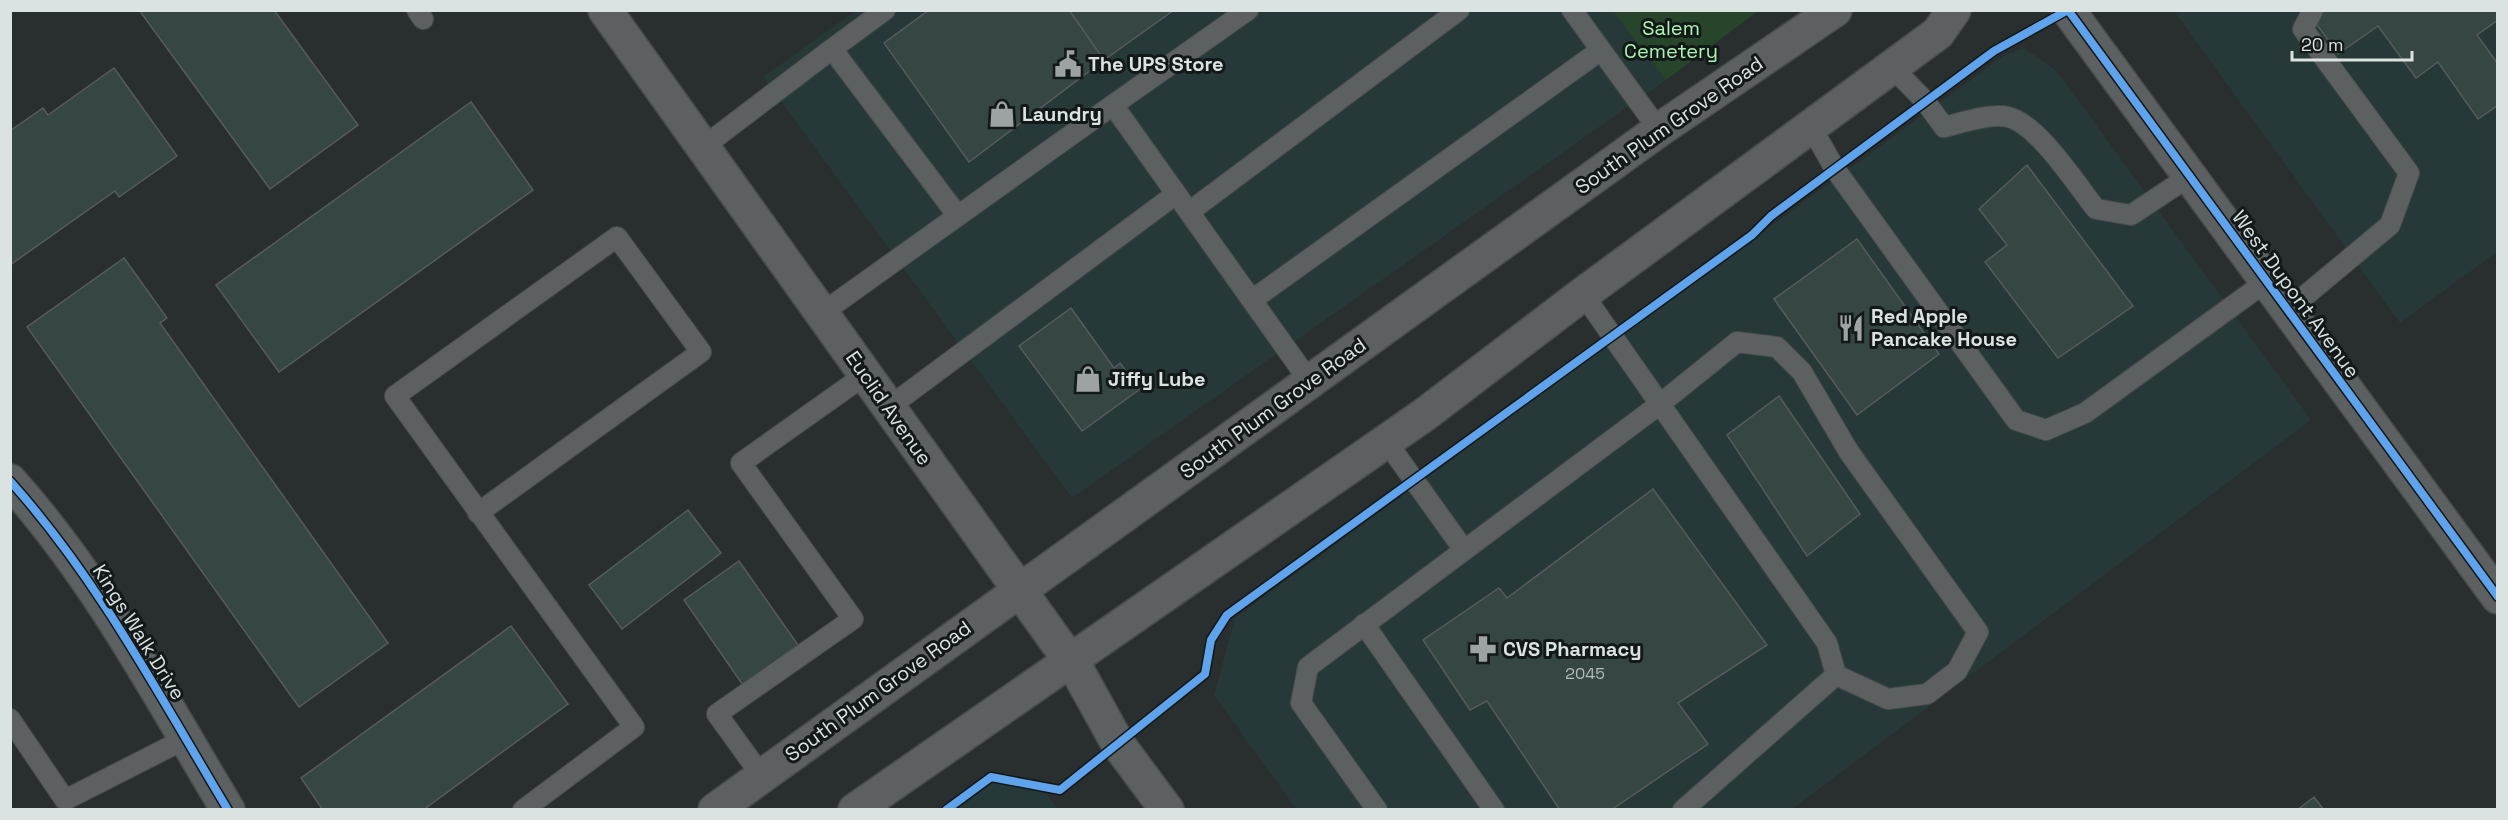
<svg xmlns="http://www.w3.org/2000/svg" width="2508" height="820" viewBox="0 0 2508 820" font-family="'Space Grotesk',sans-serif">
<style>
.built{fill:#263838}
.green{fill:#27452b}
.building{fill:#364643;stroke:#575b5b;stroke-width:1.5}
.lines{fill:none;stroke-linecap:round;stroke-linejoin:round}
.lane-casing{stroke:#464b4b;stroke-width:22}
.street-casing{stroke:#464b4b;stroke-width:36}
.secondary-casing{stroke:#464b4b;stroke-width:36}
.lane{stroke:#5c6061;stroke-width:20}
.street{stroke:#5c6061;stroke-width:33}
.secondary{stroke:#5c6061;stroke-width:33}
.cycleway-casing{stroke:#131818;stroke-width:11}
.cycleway{stroke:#60a3ed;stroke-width:8}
.labels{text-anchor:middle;stroke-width:6;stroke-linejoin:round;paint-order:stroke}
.number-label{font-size:16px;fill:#b2bbba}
.park-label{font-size:20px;fill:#aaf4b0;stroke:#131818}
.poi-label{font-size:20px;font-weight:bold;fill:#dbe2e2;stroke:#131818;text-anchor:start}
.street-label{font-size:20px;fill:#dbe2e2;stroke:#131818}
</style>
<rect width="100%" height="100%" fill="#292e2e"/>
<path class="built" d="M1613,10l53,70 -594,418 -309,-421 92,-66z
M2174,11h323v241l-97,71z
M2024,48l33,23 254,349 -519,389h-496l-82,-114 21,-77 768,-562z
M994,781l52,12 12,16h-101z"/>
<path class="green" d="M1613,11h145l-92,69z"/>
<path class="building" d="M139,10h135l84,115 -88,64z
M929,10h140l35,50 -135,102 -85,-119z
M1069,10h105l-70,50z
M2323,10h175v10l-21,15 21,29v41l-20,14 -40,-57 -22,16 -38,-52 -40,28 -26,-36z
M114,68l63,88 -58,41 -4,-6 -105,74v-134l33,-23 5,7z
M471,102l62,88 -254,182 -63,-87z
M2027,165l106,141 -75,52 -73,-96 22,-17 -28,-36z
M1857,239l82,115 -82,61 -83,-116z
M124,258l43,60 -7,5 228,320 -89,64 -272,-380z
M1071,308l43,60 6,-5 20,26 -58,42 -63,-85z
M1779,396l81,118 -53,42 -80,-121z
M1653,489l114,156 -89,58 30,41 -97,66h-51l-73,-109 -17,9 -47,-70 76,-52 8,10z
M688,510l33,43 -99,76 -33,-44z
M739,561l64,91 -56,39 -63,-91z
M511,626l57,78 -145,106h-100l-22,-32z
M2314,797l10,13h-27z"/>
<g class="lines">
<defs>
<path id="lane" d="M417,10l6,9
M885,10l-53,39 126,167
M1248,10l-135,95 197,277
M1572,10l87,120
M1891,66l34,35 19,26c17,-4 46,-14 64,-10 30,7 68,67 88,92l35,6 59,-39
M1810,125l25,44 181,251 30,10 39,-17 182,-132
M703,147l129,-98
M1189,212l270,-202
M1583,294l244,349 9,32 -153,135
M1252,300l349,-250
M2288,310l102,-85 19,-52 -106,-144 10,-19
M822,313l291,-208
M889,407l287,-213
M1386,441l78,109
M478,513l223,-161 -84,-115 -222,159 239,331 -111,83
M1364,624l130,186
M10,719l55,81 120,-61
M761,775l-44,-61 136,-95 -112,-156 124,-88
M1377,810l-76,-107 7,-36 352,-263 77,-62 40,5 25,25 47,80 129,180 -21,39 -30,23 -39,5 -52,-24"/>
<path id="street" d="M2068,10l430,587
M10,481c88,98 150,216 218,329"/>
<path id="secondary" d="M605,10l453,634 13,15 47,85 49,66
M715,810l944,-680 176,-120
M855,810l569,-395 159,-121 355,-261 16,-23"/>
</defs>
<use href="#lane" class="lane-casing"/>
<use href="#street" class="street-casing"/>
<use href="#secondary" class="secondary-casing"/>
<use href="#lane" class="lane"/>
<use href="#street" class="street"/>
<use href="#secondary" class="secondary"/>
<defs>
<path id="cycleway" d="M2068,10l430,587
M10,481c88,98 150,216 218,329
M946,810l45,-33 69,13 145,-116 6,-34 16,-25 525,-380 19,-19 223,-165 74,-41"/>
</defs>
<use href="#cycleway" class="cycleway-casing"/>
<use href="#cycleway" class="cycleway"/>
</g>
<defs>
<symbol id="civic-bare" viewBox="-9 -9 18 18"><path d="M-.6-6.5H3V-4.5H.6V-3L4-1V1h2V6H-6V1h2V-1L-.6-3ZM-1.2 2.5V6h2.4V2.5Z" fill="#9da3a3" stroke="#131818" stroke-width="2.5" paint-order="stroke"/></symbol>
<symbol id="shop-bare" viewBox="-9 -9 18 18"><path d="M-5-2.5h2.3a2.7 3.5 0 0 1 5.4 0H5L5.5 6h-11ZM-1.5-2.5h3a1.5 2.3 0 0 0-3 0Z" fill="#9da3a3" stroke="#131818" stroke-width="2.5" paint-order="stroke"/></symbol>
<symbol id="restaurant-bare" viewBox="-9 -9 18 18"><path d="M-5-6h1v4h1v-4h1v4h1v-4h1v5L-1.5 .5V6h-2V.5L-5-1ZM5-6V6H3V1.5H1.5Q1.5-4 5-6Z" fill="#9da3a3" stroke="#131818" stroke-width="2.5" paint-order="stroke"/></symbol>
<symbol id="pharmacy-bare" viewBox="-9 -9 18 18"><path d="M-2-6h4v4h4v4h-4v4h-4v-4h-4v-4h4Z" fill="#9da3a3" stroke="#131818" stroke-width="2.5" paint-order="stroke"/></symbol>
</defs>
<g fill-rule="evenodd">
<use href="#civic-bare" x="1049" y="45" width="38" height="38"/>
<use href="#shop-bare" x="983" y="95" width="38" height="38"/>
<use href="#restaurant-bare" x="1832" y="309" width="38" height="38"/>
<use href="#shop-bare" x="1069" y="360" width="38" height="38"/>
<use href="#pharmacy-bare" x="1464" y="630" width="38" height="38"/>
</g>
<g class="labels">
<g class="number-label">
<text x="1585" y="679">2045</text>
</g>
<g class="park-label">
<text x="1671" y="35">Salem<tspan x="1671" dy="23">Cemetery</tspan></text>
</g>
<g class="poi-label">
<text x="1088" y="71">The UPS Store</text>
<text x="1022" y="121">Laundry</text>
<text x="1871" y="323">Red Apple<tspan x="1871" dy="23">Pancake House</tspan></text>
<text x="1108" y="386">Jiffy Lube</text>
<text x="1503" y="656">CVS Pharmacy</text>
</g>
<g class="street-label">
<text transform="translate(1669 125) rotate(-35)" y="7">South Plum Grove Road</text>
<text transform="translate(2296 294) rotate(54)" y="7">West Dupont Avenue</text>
<text transform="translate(889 408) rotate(55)" y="7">Euclid Avenue</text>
<text transform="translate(1273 408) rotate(-36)" y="7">South Plum Grove Road</text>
<text transform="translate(139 632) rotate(58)" y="7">Kings Walk Drive</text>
<text transform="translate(878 691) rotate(-36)" y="7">South Plum Grove Road</text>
</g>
</g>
<rect width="2508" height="820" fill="none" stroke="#dbe2e2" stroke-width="24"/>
<path d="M2292 51v9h120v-9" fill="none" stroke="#dbe2e2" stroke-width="3"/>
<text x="2301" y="51" font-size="18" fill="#dbe2e2" stroke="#131818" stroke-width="4.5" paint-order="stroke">20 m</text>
</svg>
